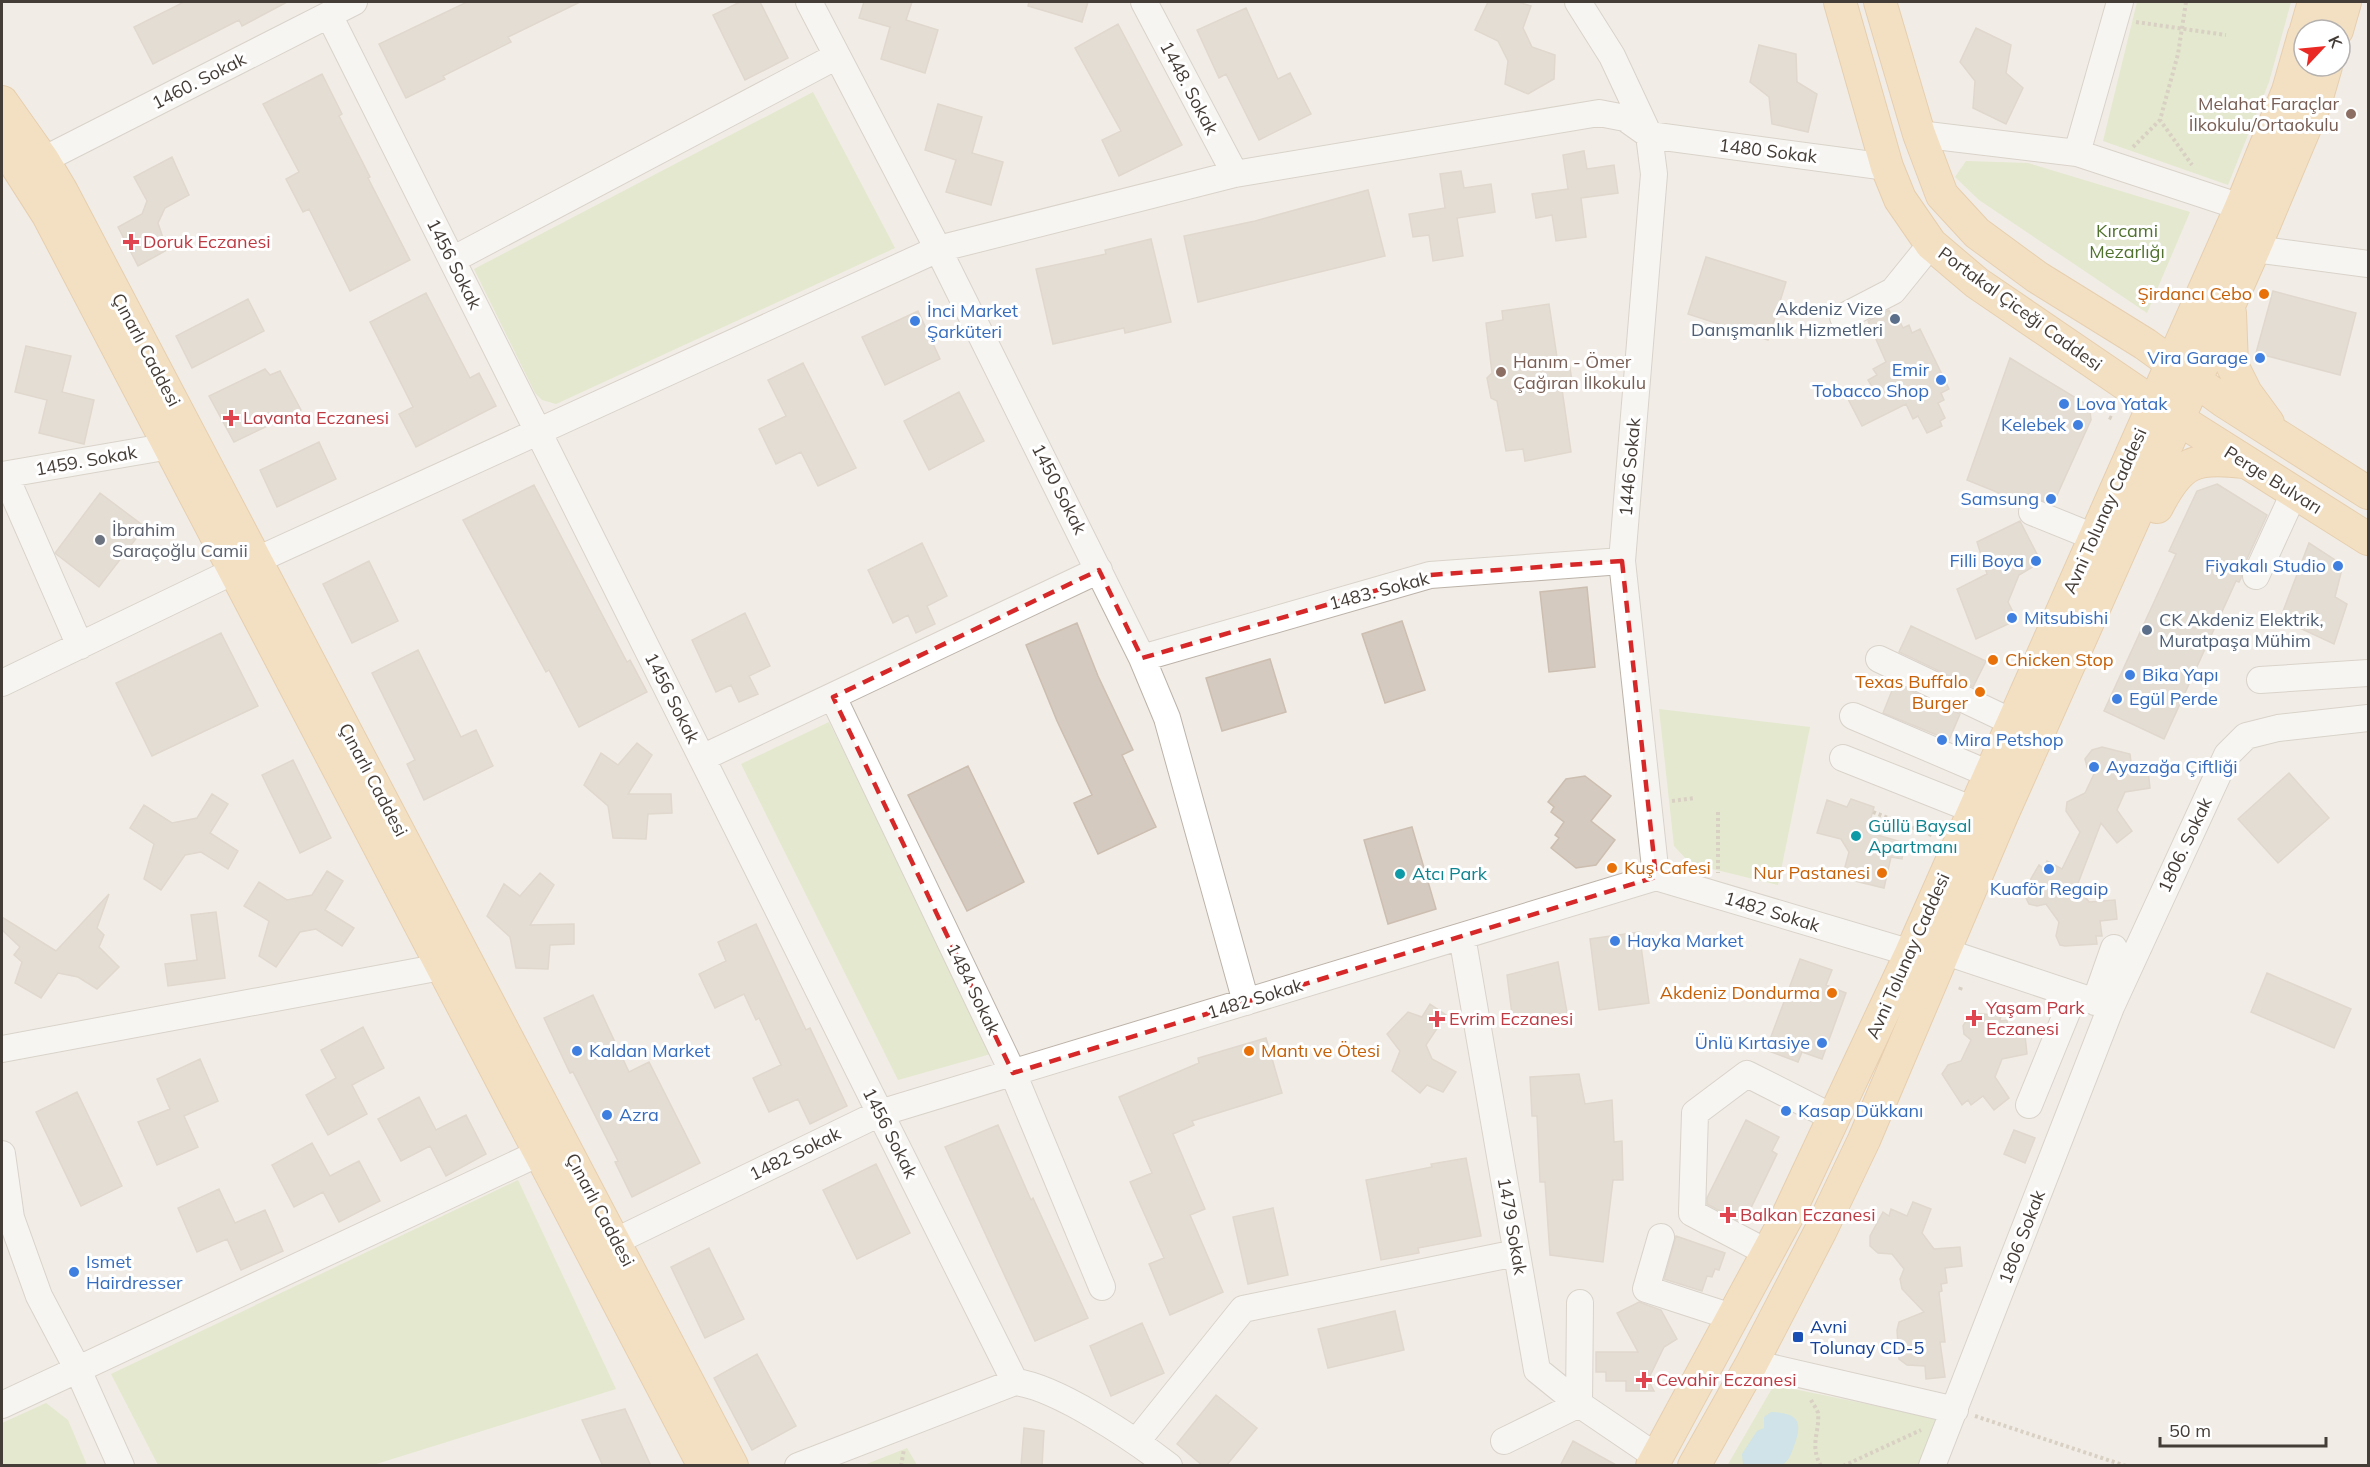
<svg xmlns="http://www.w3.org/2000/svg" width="2370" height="1467" viewBox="0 0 2370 1467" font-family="Mulish,sans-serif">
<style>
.green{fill:#d3e3b1}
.water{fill:#a6d7ea}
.building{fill:#d5cabf;stroke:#ccbeb0;stroke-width:1.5}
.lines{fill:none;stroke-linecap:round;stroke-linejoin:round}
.minor-casing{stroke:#bcb3a9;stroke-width:28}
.major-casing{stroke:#daaa6b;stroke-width:34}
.path{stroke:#bdad9b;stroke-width:4;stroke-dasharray:3 3;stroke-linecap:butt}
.minor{stroke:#fff;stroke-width:26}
.major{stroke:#f7d09a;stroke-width:32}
.marked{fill:none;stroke:#d62828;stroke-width:4.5;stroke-dasharray:12 8;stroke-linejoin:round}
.education-dot{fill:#8d6e63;stroke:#fff;stroke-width:2}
.health-dot{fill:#e0444e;stroke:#fff;stroke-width:2}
.food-dot{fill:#e8710a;stroke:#fff;stroke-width:2}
.service-dot{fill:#5c6f8a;stroke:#fff;stroke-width:2}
.shop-dot{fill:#3f7fe0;stroke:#fff;stroke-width:2}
.worship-dot{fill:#6b7280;stroke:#fff;stroke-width:2}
.culture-dot{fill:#0f9aa8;stroke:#fff;stroke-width:2}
.transit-dot{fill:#1a4fb4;stroke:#fff;stroke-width:2}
.labels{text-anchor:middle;stroke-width:6;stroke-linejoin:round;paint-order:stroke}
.street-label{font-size:18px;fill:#443c36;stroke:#fff}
.education-label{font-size:18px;fill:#785e54;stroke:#fff;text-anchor:end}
.park-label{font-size:18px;fill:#50712d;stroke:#fff}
.health-label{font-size:18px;fill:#be3a42;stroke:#fff;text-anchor:start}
.food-label{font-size:18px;fill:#c56008;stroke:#fff;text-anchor:end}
.service-label{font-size:18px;fill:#4e5e75;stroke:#fff;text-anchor:end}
.shop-label{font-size:18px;fill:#366cbe;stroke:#fff;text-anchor:start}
.worship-label{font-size:18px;fill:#5b616d;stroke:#fff;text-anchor:start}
.culture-label{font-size:18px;fill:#0d838f;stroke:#fff;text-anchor:start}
.transit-label{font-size:18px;fill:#164399;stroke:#fff;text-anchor:start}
</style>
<rect width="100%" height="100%" fill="#f1ece6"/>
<path class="green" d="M2137,2h154l-22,80 -41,103 -125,-44z
M813,92l82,156 -339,156 -14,-4 -7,-7 -61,-124z
M1966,161l62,2 162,49 -43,101 -168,-113 -24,-23z
M1659,709l151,18 -32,158 -82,-20 -8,-4 -14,-15z
M829,722l165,331 -96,27 -157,-316z
M518,1180l98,209 -243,76h-215l-47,-91z
M1774,1385l170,35 -21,45 -196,1z
M46,1403l22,17 19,45h-85v-42z
M907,1448l10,17h-53z"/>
<path class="water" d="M1771,1412c28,1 32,10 23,34 -3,8 -5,16 -13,19 -10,2 -27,1 -38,0l-1,-11 15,-23 7,-3v-11z"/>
<path class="building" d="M184,2h103l-45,24 -3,-6 -86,44 -19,-37z
M467,2h113l-72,35 3,5 -68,34 2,3 -39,19 -27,-54z
M740,2h20l28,56 -43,22 -32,-65z
M864,2h48l-6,18 32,10 -13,43 -44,-14 9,-32 -31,-9z
M1029,2h59l-6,20 -54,-16z
M1488,2h30l13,4 -8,22 9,19 23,8 -1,24 -26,15 -23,-10 3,-23 -10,-20 -23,-11z
M1246,8l32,71 12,-6 21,41 -52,26 -33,-66 -7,4 -22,-48z
M1118,24l64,121 -63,31 -17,-36 19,-9 -46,-83z
M1976,28l35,17 -5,28 17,15 -17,36 -33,-16 2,-27 -15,-19z
M1759,45l37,9 1,28 20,12 -9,38 -36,-8 -3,-27 -19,-15z
M322,74l20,40 -3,2 31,61 -2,1 42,82 -60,31 -41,-82 -6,3 -17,-33 13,-7 -36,-68z
M938,104l44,13 -10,36 31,9 -12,43 -45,-13 10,-32 -31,-10z
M1584,151l3,18 27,-4 4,28 -37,5 5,39 -30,4 -4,-26 -16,3 -4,-24 36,-5 -5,-34z
M172,157l17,38 -24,13 -7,15 9,27 -29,16 -20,-39 24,-13 5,-13 -13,-24z
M1461,171l3,17 27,-4 4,28 -38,6 6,38 -30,5 -4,-26 -16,2 -4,-23 36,-6 -5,-34z
M1368,190l17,66 -187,46 -14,-66 71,-15z
M1151,239l20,83 -46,11 -1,-5 -71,16 -17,-75 70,-15 -1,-4z
M1706,257l80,25 -18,58 -80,-26z
M2273,291l83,22 -16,62 -84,-22z
M426,293l44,85 9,-5 17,33 -80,41 -17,-33 14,-7 -43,-85z
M248,299l16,32 -72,37 -16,-32z
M1549,304l9,60 11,-2 4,25 -11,2 9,63 -46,9 -2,-12 -17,2 -9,-50 -6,-3 -4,-20 5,-5 -6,-50 17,-3 -1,-9z
M1889,310l3,6 4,-2 7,14 6,-3 3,8 8,-4 29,60 -8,4 3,7 -6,3 7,15 -5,3 2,5 -15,7 -9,-17 -5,3 -7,-15 -44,22 -15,-29 24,-12 -3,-5 9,-5 -4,-6 13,-7 -18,-41z
M918,311l22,48 -55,26 -23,-48z
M26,346l45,10 -9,36 32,8 -10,44 -45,-11 8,-33 -32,-8z
M2010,358l76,46 4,7 1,9 -38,84 -23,-7 -9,5 -54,-22z
M803,363l53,105 -38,18 -17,-34 -25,12 -17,-35 27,-13 -18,-36z
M265,369l5,6 10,-4 21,39 -67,32 -25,-46z
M959,392l25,49 -55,29 -25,-49z
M319,442l17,37 -59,28 -17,-37z
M2217,484l50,31 -25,55 -1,8 -2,4 -3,-1 -72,158 -60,-28 72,-157 -7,-3 28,-60z
M534,485l93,177 3,-2 17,32 -68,35 -30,-57 -3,2 -83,-152z
M100,493l45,34 -46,60 -44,-34z
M2020,521l21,41 -22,13 -11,27 9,18 -41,19 -19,-50 30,-15 -10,-32z
M922,543l25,53 -20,10 8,18 -19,9 -8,-18 -15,8 -25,-53z
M2309,543l34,22 -8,32 12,7 -13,40 -54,-25z
M369,561l29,60 -46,22 -29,-59z
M1587,587l8,80 -46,5 -9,-80z
M745,613l25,53 -21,10 9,18 -19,8 -8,-17 -15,7 -24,-52z
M1402,621l23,69 -40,13 -23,-69z
M1077,623l21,53 35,74 -11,5 34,72 -58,27 -24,-51 18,-8 -35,-74 -31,-76z
M1911,626l75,35 -13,26 -74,-35z
M221,633l37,73 -106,50 -36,-73z
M418,650l43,87 15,-7 17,36 -69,34 -17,-36 8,-4 -43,-87z
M1270,659l16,53 -64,19 -16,-53z
M1895,683l65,31 -11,26 -66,-27z
M637,743l15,12 -24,39h43l1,19 -24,1 -2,25 -33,-1 -5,-32 -24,-21 17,-32 17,12z
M2102,747l28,7 2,16 16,-1 2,19 -25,4 -8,18 15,21 -15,12 -16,-20 -24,63 12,16 26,-2 2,19 -17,2 2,15h-6l1,8 -32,2 -5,-1 -4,-9 3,-14 -13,-18 -9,2 -8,-2 -3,-6 -1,-9 14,-24 5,4 3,-8 15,8 18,-37 -14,-21 1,-9 18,-9 9,-19 -7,-7 -2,-8 7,-9z
M293,760l38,78 -31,15 -38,-78z
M968,766l56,116 -57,29 -59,-116z
M2289,773l40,45 -51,45 -40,-44z
M1585,776l26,20 -20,25 24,19 -19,25 -20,3 -25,-20 8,-10 -4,-3 9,-13 -13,-10 3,-5 -6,-5 18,-23z
M212,794l16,10 -18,29 28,18 -10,18 -27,-17 -16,3 -24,35 -17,-11 10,-35 -24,-16 14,-23 28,18 25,-5z
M1851,799l23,8 -7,25 38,11 -3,16 -11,-2 -7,31 -42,-10 7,-26 -8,-13 -24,-6 10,-33 20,7z
M1412,827l24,82 -48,15 -24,-84z
M327,871l16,10 -18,29 29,18 -12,18 -26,-17 -16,3 -24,35 -17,-11 10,-35 -25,-15 15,-24 28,18 25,-5z
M540,873l14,12 -24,40 44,-1v20l-24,1 -2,24 -32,-1 -6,-31 -23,-21 17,-32 16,12z
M109,894l-12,34 7,7 -5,12 20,20 -22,22 -19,-12 -20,-4 -17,25 -26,-15 7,-21 -8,-7 6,-8 -18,-17v-13l54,34z
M216,912l9,66 -57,8 -3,-22 32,-4 -6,-45z
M756,924l50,106 4,-2 37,78 -37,18 -12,-25 -29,13 -16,-34 28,-13 -22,-47 -3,2 -12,-26 -29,14 -16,-34 27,-13 -8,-19z
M1639,932l10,71 -50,7 -9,-71z
M1800,959l32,11 -6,15 20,8 -24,66 -20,-7 -4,10 -32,-12z
M1558,962l10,56 -55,4 -6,-47z
M2267,973l84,36 -17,39 -83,-36z
M593,995l36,77 20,-10 51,101 -68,34 -17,-35 3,-1 -45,-89 -3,1 -26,-55z
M1430,1004l16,11 -20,30 6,14 24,13 -13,20 -16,-7 -7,8 -28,-22 8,-20 -13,-17 21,-22 14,5z
M1980,1014l21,1 -1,6 7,-1 1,17 17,-1 2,18 -25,5 -7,18 14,21 -15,12 -11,-14 -12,9 -3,-5 -6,5 -20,-31 6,-9 13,-4 10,-21 -7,-6 -1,-8 6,-10z
M363,1027l21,41 -32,17 15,29 -39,21 -22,-40 30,-17 -15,-28z
M1266,1038l16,55 -90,28 2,4 -21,9 32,75 -15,6 33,77 -53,23 -21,-51 15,-6 -34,-76 22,-9 -33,-76 80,-34 -1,-5z
M200,1059l18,42 -34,15 14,31 -41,18 -19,-43 32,-13 -13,-30z
M1579,1074l6,30 27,-4 2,42 8,-1 1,39h-10l-10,82 -53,-7 -5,-73h-5l-3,-66h-5l-2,-39z
M77,1092l45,94 -41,20 -45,-94z
M419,1097l17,33 30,-15 20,39 -40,22 -16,-30 -29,15 -23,-42z
M1746,1120l33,17 -7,14 5,3 -28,58 -7,-3 -5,11 -30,-16v-6z
M998,1125l33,75 2,-2 55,120 -53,23 -90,-194z
M2014,1130l21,8 -10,25 -21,-9z
M312,1143l18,33 29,-15 21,40 -41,21 -16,-30 -29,15 -22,-42z
M1466,1158l15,78 -63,12 1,5 -38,7 -15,-80 66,-13 -1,-3z
M876,1164l34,69 -53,26 -34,-69z
M219,1189l16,34 30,-13 18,41 -42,19 -14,-31 -30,13 -19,-44z
M1913,1202l18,7 -9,24 12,16 26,-2 2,19 -17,2 2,15 -6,1 1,7 -3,1 6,50h-5l5,35 -19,2 -1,-13 -18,-1 -8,-6 -2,-29 2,-8 25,-10 -22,-23 -2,-10 4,-10 -12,-15 -14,-1 -8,-7v-10l13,-24 6,4 2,-7 16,7z
M1273,1208l15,67 -40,9 -15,-67z
M1676,1236l49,17 -6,17 -4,-1 -3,8 -5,-1 -5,15 -38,-12z
M709,1248l35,71 -39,19 -34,-71z
M1639,1302l22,8 16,29 -13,8 -16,33 6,11h-28v-10h-20v-9h-10v-20h42l-21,-39z
M1395,1311l9,39 -76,18 -10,-39z
M1142,1323l22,50 -53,23 -21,-50z
M757,1354l39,72 -44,24 -38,-72z
M1216,1395l41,33 -31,38h-23l-26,-22z
M625,1409l26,57h-48l-21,-46z
M1024,1428l20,3 -2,35h-21z
M1573,1441l45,25h-58z"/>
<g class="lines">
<defs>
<path id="minor" d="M809,2l129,247 204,409 25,60 79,284
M1144,2l91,172
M1578,2l34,54 37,79 5,39 -32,387 34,316
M329,15l686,1367
M1919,134l158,19 164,54
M2077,153l43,-151
M43,160l311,-158
M2254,249l114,15
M452,260l385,-204
M1843,317l50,-26 38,-47
M2,475l168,-29
M5,475l75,171
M2032,512l62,25
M257,560l681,-311 297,-75 364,-61 26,5 24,17 238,32
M2256,576l38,-83
M1142,658l288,-83 192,-14
M1879,659l133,63
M2260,680l108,-7
M2,683l234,-113
M833,697l180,376 89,214
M1853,716l136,58
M702,758l397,-188
M1843,758l131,52
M1462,936l75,434 42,34 78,53
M1946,952l165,55
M2095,1002l19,-54
M2,1049l439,-82
M2029,1105l45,-110
M2,1154l9,64 28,78 39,74 43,96
M1661,1237l-15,52 86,28
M616,1241l264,-128 776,-236 255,76
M1768,1253l-76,-40 3,-100 52,-39 87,44
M1752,1363l203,47
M2,1405l537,-252
M1137,1441l106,-132 273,-56
M1504,1441l75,-37 1,-101
M798,1466l217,-84c42,5 119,57 154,84
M1932,1466l179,-459 116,-252 19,-19 32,-8 90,-10"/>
<path id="major" d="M1840,2l47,165 13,32 31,45 46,39 176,120 215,136
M1880,2l39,132 23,61 35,38 60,44 108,67 80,58 143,91
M2306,30l8,-28
M2337,30l8,-28
M2,102l41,58 18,30 671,1276
M2,143l46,72 656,1251
M2230,313l2,52 14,28 22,30
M2157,507c23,-45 37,-51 86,-45
M1652,1466l136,-251 123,-262 330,-746 47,-116 16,-56
M1694,1466l58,-103 68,-131 44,-92 138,-325 252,-566 61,-145 11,-38"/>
</defs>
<use href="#minor" class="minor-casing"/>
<use href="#major" class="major-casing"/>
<path class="path" d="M2186,2l-8,52 -18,66 32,45
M2136,22l90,13
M2133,147l27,-27
M2109,417l4,2
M1672,801l23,-3
M1718,812v61
M1873,812l61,24
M1960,990l1,-3
M1811,1400c2,4 6,9 7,13 2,19 -9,32 3,53
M1975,1416l151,50
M901,1466l3,-17
M1843,1466l78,-36"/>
<use href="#minor" class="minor"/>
<use href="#major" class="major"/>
</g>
<path d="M0 0H2370V1467H0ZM1622,561l34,316 -643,196 -180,-376 266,-127 43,88 288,-83z" fill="#f1ece6" fill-opacity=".55" fill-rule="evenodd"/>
<path class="marked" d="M1622,561l34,316 -643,196 -180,-376 266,-127 43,88 288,-83z"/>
<g class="education-dot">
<circle cx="2351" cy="114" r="6"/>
<circle cx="1501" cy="372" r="6"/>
</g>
<g class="health-dot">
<path d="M128 233h6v6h6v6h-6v6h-6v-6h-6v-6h6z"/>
<path d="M228 409h6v6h6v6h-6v6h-6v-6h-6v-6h6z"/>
<path d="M1971 1009h6v6h6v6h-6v6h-6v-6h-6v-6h6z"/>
<path d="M1434 1010h6v6h6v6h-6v6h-6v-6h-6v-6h6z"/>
<path d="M1725 1206h6v6h6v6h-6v6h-6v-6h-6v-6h6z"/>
<path d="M1641 1371h6v6h6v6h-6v6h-6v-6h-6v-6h6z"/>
</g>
<g class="food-dot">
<circle cx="2264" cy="294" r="6"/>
<circle cx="1993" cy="660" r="6"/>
<circle cx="1980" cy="692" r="6"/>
<circle cx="1612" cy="868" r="6"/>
<circle cx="1882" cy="873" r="6"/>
<circle cx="1832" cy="993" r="6"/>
<circle cx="1249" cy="1051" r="6"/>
</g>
<g class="service-dot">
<circle cx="1895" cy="319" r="6"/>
<circle cx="2147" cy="630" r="6"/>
</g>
<g class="shop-dot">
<circle cx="915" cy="321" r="6"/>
<circle cx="2260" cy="358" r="6"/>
<circle cx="1941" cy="380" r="6"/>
<circle cx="2064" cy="404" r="6"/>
<circle cx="2078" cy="425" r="6"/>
<circle cx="2051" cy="499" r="6"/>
<circle cx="2036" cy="561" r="6"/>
<circle cx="2338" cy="566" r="6"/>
<circle cx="2012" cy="618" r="6"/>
<circle cx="2130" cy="675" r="6"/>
<circle cx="2117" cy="699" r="6"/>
<circle cx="1942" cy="740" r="6"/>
<circle cx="2094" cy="767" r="6"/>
<circle cx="2049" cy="869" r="6"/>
<circle cx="1615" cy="941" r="6"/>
<circle cx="1822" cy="1043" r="6"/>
<circle cx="577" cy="1051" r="6"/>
<circle cx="1786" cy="1111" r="6"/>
<circle cx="607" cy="1115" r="6"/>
<circle cx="74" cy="1272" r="6"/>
</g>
<circle class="worship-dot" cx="100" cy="540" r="6"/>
<g class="culture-dot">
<circle cx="1856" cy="836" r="6"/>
<circle cx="1400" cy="874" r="6"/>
</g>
<rect class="transit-dot" x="1792" y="1331" width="12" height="12" rx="3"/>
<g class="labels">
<g class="street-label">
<text transform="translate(199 81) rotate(-27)" y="6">1460. Sokak</text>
<text transform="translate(1189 88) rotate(62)" y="6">1448. Sokak</text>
<text transform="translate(1768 151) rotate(7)" y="6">1480 Sokak</text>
<text transform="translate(454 264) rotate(63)" y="6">1456 Sokak</text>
<text transform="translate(2020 309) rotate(36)" y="6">Portakal Çiceği Caddesi</text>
<text transform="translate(146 350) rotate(62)" y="6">Çınarlı Caddesi</text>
<text transform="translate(86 461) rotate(-10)" y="6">1459. Sokak</text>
<text transform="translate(1630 467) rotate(-85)" y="6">1446 Sokak</text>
<text transform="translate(2273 480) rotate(32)" y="6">Perge Bulvarı</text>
<text transform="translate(1059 489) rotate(63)" y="6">1450 Sokak</text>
<text transform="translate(2105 511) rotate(-66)" y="6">Avni Tolunay Caddesi</text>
<text transform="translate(1379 591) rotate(-15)" y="6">1483. Sokak</text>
<text transform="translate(672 698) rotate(63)" y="6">1456 Sokak</text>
<text transform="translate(373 780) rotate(62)" y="6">Çınarlı Caddesi</text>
<text transform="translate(2185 845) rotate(-65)" y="6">1806. Sokak</text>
<text transform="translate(1772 912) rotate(17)" y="6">1482 Sokak</text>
<text transform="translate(1908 956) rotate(-66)" y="6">Avni Tolunay Caddesi</text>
<text transform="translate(973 989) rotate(64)" y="6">1484 Sokak</text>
<text transform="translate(1255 999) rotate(-17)" y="6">1482 Sokak</text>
<text transform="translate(890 1133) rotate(63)" y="6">1456 Sokak</text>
<text transform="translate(795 1154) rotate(-26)" y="6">1482 Sokak</text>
<text transform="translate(600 1210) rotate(62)" y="6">Çınarlı Caddesi</text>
<text transform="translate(1512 1226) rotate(80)" y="6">1479 Sokak</text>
<text transform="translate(2022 1237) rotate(-69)" y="6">1806 Sokak</text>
</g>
<g class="education-label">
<text x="2339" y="110">Melahat Faraçlar<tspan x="2339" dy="21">İlkokulu/Ortaokulu</tspan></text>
<text x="1513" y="368" text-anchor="start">Hanım - Ömer<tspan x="1513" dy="21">Çağıran İlkokulu</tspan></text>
</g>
<g class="park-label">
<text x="2127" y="237">Kırcami<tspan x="2127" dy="21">Mezarlığı</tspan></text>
</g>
<g class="health-label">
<text x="143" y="248">Doruk Eczanesi</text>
<text x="243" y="424">Lavanta Eczanesi</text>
<text x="1986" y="1014">Yaşam Park<tspan x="1986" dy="21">Eczanesi</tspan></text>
<text x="1449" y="1025">Evrim Eczanesi</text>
<text x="1740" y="1221">Balkan Eczanesi</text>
<text x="1656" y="1386">Cevahir Eczanesi</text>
</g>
<g class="food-label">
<text x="2252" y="300">Şirdancı Cebo</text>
<text x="2005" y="666" text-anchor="start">Chicken Stop</text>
<text x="1968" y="688">Texas Buffalo<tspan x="1968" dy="21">Burger</tspan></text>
<text x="1624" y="874" text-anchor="start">Kuş Cafesi</text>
<text x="1870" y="879">Nur Pastanesi</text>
<text x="1820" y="999">Akdeniz Dondurma</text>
<text x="1261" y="1057" text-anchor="start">Mantı ve Ötesi</text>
</g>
<g class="service-label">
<text x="1883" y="315">Akdeniz Vize<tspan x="1883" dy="21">Danışmanlık Hizmetleri</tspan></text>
<text x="2159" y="626" text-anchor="start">CK Akdeniz Elektrik,<tspan x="2159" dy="21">Muratpaşa Mühim</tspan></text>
</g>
<g class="shop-label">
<text x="927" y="317">İnci Market<tspan x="927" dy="21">Şarküteri</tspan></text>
<text x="2248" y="364" text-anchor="end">Vira Garage</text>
<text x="1929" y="376" text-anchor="end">Emir<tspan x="1929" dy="21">Tobacco Shop</tspan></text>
<text x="2076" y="410">Lova Yatak</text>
<text x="2066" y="431" text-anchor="end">Kelebek</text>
<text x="2039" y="505" text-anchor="end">Samsung</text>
<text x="2024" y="567" text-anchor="end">Filli Boya</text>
<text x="2326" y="572" text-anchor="end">Fiyakalı Studio</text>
<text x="2024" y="624">Mitsubishi</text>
<text x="2142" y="681">Bika Yapı</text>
<text x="2129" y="705">Egül Perde</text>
<text x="1954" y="746">Mira Petshop</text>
<text x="2106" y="773">Ayazağa Çiftliği</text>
<text x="2049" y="895" text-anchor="middle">Kuaför Regaip</text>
<text x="1627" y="947">Hayka Market</text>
<text x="1810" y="1049" text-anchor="end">Ünlü Kırtasiye</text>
<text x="589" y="1057">Kaldan Market</text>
<text x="1798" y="1117">Kasap Dükkanı</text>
<text x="619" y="1121">Azra</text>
<text x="86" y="1268">Ismet<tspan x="86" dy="21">Hairdresser</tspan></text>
</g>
<g class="worship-label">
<text x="112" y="536">İbrahim<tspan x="112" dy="21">Saraçoğlu Camii</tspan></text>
</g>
<g class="culture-label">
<text x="1868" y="832">Güllü Baysal<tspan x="1868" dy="21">Apartmanı</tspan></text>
<text x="1412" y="880">Atcı Park</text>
</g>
<g class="transit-label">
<text x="1810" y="1333">Avni<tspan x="1810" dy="21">Tolunay CD-5</tspan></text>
</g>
</g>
<rect width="2370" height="1467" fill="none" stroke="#443c36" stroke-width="6"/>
<g transform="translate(2322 48) rotate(64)"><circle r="28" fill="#ffffff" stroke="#b4b1af" stroke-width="1.5"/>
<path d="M0-4.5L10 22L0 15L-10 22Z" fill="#ea2924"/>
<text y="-9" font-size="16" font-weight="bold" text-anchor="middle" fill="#443c36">K</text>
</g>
<path d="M2160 1437v9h166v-9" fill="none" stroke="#443c36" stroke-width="3"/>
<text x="2169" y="1437" font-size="18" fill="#443c36" stroke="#ffffff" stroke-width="4.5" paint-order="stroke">50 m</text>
</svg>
